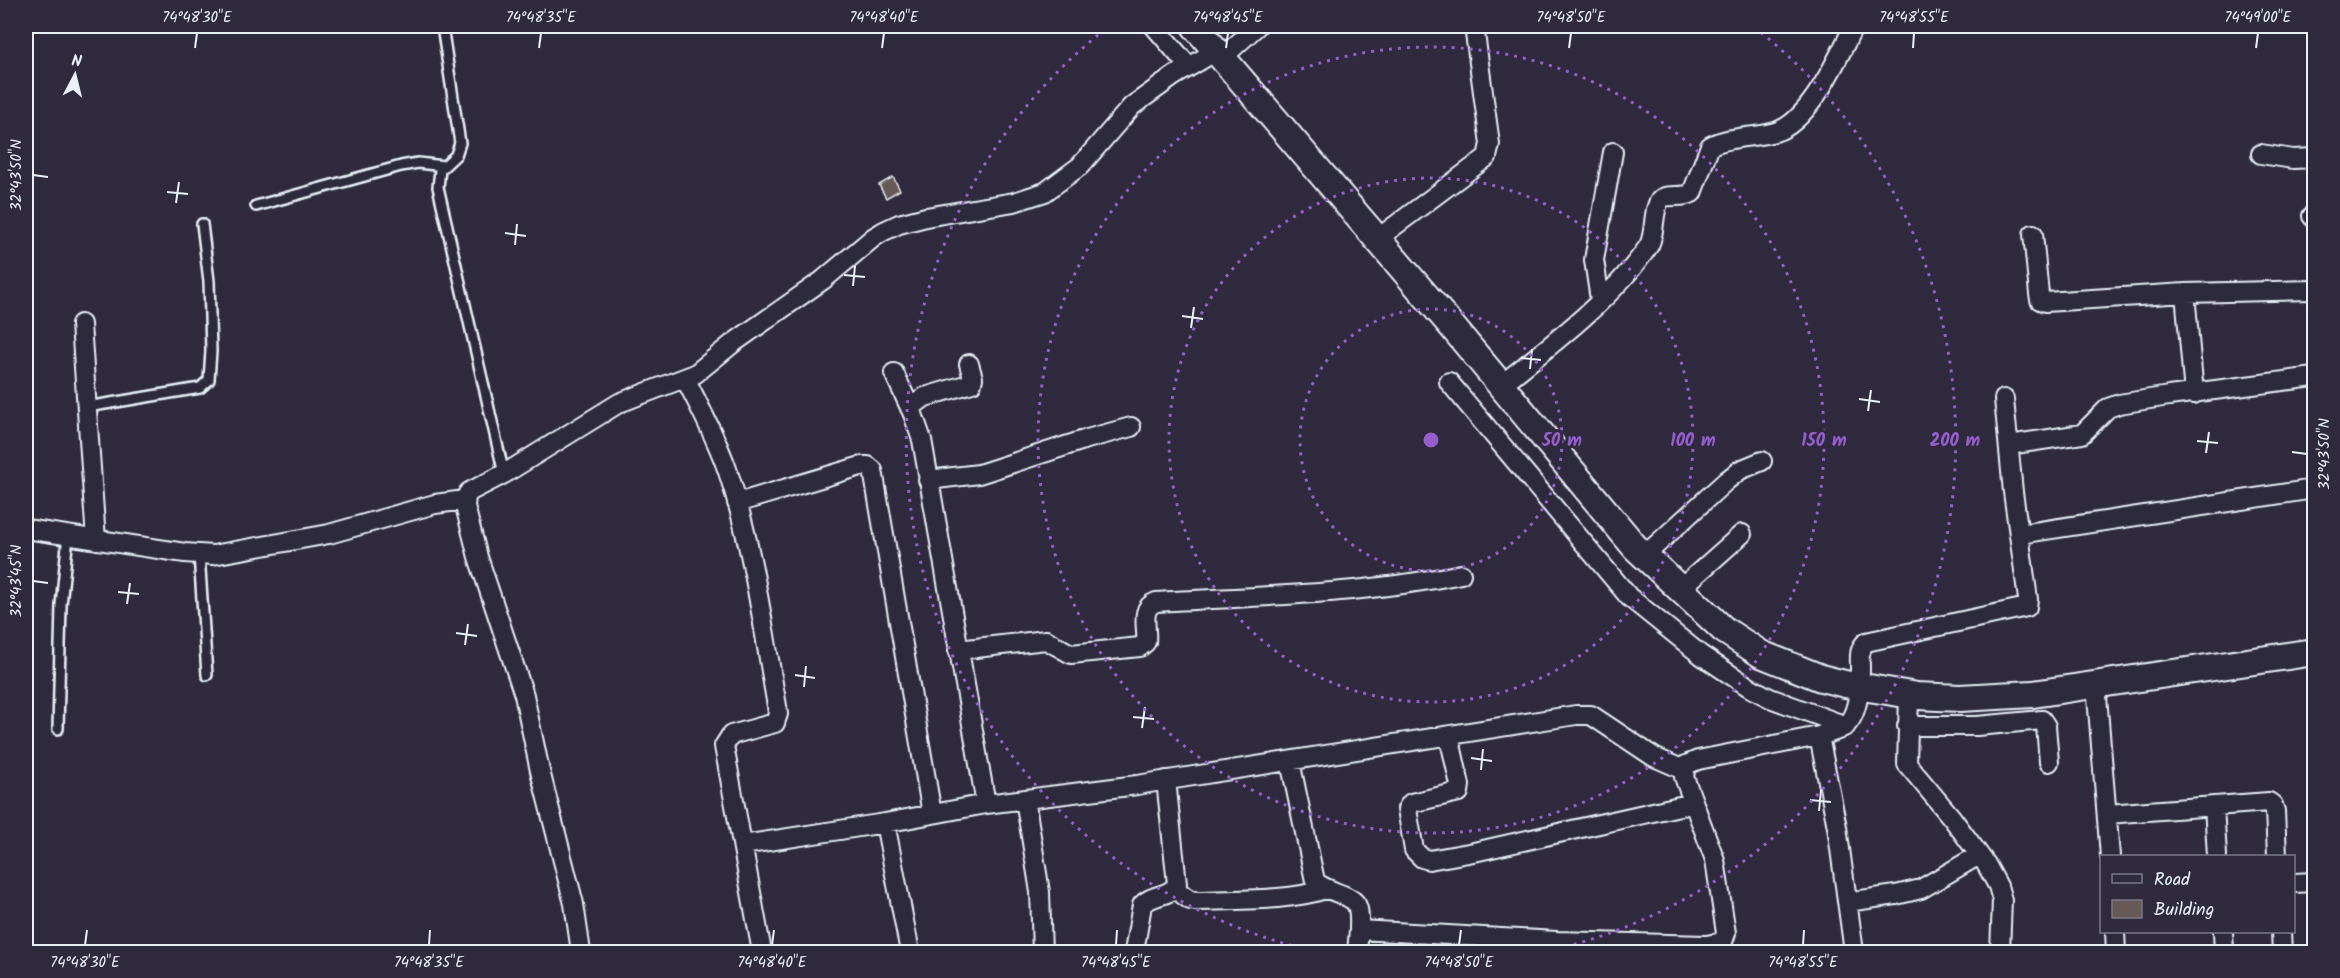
<svg xmlns="http://www.w3.org/2000/svg" width="2340" height="978" viewBox="0 0 2340 978" font-family="Kalam,sans-serif">
<style>
.building{fill:#675956;stroke:#e8f1f8;stroke-width:1.5}
.lines{fill:none;stroke-linecap:round;stroke-linejoin:round}
.lane-casing{stroke:#e8f1f8;stroke-width:14}
.street-casing{stroke:#e8f1f8;stroke-width:22}
.secondary-casing{stroke:#e8f1f8;stroke-width:30}
.lane{stroke:#2f2a3d;stroke-width:9}
.street{stroke:#2f2a3d;stroke-width:18}
.secondary{stroke:#2f2a3d;stroke-width:26}
.ticks{fill:none;stroke:#e8f1f8;stroke-width:2}
.ring{fill:none;stroke:#965dcd;stroke-width:3;stroke-dasharray:3 6}
.centre{fill:#965dcd;stroke:#2f2a3d;stroke-width:3}
.ring-label{font-size:18px;text-anchor:middle;font-weight:bold;fill:#965dcd;stroke:#2f2a3d;stroke-width:6;stroke-linejoin:round;paint-order:stroke}
.neatline{fill:none;stroke:#e8f1f8;stroke-width:2}
.ticks-label{font-size:15px;text-anchor:middle;fill:#e8f1f8}
</style>
<rect width="100%" height="100%" fill="#2f2a3d"/>
<filter id="ink" filterUnits="userSpaceOnUse"><feTurbulence type="fractalNoise" baseFrequency=".0167" numOctaves="2"/><feDisplacementMap in="SourceGraphic" scale="12" xChannelSelector="R" yChannelSelector="G"/><feConvolveMatrix kernelMatrix="1 2 1 2 8 2 1 2 1" color-interpolation-filters="sRGB"/></filter>
<g filter="url(#ink)">
<path class="building" d="M893,177l7,13 -14,8 -7,-13z"/>
<g class="lines">
<defs>
<path id="lane" d="M442,26l18,117 -4,12 -16,15 -2,17 66,287
M256,206l145,-40 17,-3 26,3
M87,407l113,-19 9,-8 2,-29 -2,-70 -7,-57
M199,554l8,121
M58,729l3,-124 7,-69"/>
<path id="street" d="M1154,26l35,41
M1222,58l35,-32
M2261,154l32,5 21,-1
M2312,216l2,-1
M2033,234l6,60 1,6 5,2 140,-9 129,-3
M1377,239l110,-82 3,-13 -16,-118
M2185,293l9,101
M1600,300l-6,-40 19,-108
M81,324l15,216
M894,373l19,41 9,26 64,364
M685,378c15,30 31,59 42,91 26,76 36,159 50,237l1,8 -3,9 -44,12 -7,11 38,206
M1449,382l180,215 72,58 48,32 21,11 76,28
M1501,385c50,-40 110,-85 147,-138 8,-12 4,-39 13,-48 7,-6 22,0 31,-6l18,-47c18,-10 45,-8 65,-14 35,-10 63,-75 79,-106
M910,408l15,-11 47,-14 1,-5 -4,-14
M2009,445l73,-11 26,-26 11,-4 50,-8 145,-19
M928,480l51,-6 108,-35 44,-12
M737,503l124,-37h7l5,4 59,344
M26,529l159,24 28,2 116,-21 106,-30 30,-4
M2020,534l294,-45
M1644,556l82,-75 14,-11 22,-9
M1679,590l63,-56
M958,650l88,-10 25,14 69,-7 6,-5c2,-14 -7,-34 10,-40 101,-6 205,-7 305,-28
M2096,684l14,172
M1909,695l-2,69 45,54 34,46 12,22 4,14 -2,52
M1907,726h70l65,-6 4,6 3,36
M1449,736l11,49 -1,7 -48,11 -4,6 7,41 8,8 7,2 45,-8 219,-49
M1819,736l18,91 17,125
M1290,761l25,120c10,11 38,13 42,25 3,6 2,17 2,24
M1025,799l15,93 2,60
M2214,806l3,50
M2107,814l162,-12 4,3 2,6 2,45
M885,823l25,129
M743,845l142,-22 101,-19 151,-19 439,-70h15l63,42 30,13
M2294,883l20,-1
M1175,889l15,11 6,1c43,-2 89,1 130,-12
M1847,902l49,-7 25,-6 58,-34
M2115,932l1,20
M2223,932l1,20
M2281,932l1,20
M581,952l-7,-48 -34,-133 -16,-76 -46,-138 -13,-51 1,-9 3,-5 35,-18 115,-71 76,-29 37,-30 91,-64 51,-43 10,-6 15,-7 27,-7 88,-15 31,-10 35,-26 52,-60 42,-30 42,-25
M1134,952l8,-47c9,-11 29,-8 35,-21l-11,-104
M1357,952l2,-22 198,11 149,4 17,-3 3,-9 -11,-73 -31,-83 2,-12 12,-5 121,-24c9,-3 19,-4 26,-10 14,-12 15,-41 15,-58 0,-10 -2,-18 6,-26l161,-35 1,-8 -15,-107 -9,-93"/>
<path id="secondary" d="M1195,26l255,298 185,223 89,83 37,24 60,24 24,6 72,12 43,2 73,-4 281,-42"/>
</defs>
<use href="#lane" class="lane-casing"/>
<use href="#street" class="street-casing"/>
<use href="#secondary" class="secondary-casing"/>
<use href="#lane" class="lane"/>
<use href="#street" class="street"/>
<use href="#secondary" class="secondary"/>
</g>
</g>
<path class="ticks" d="M195,48l2,-15M539,48l2,-15M882,48l2,-15M1226,48l2,-15M1569,48l2,-15M1913,48l1,-15M2256,48l2,-15M33,175l15,2M167,192l21,2M176,203l3,-21M505,233l21,3M515,245l2,-21M844,275l21,2M853,286l2,-20M1182,316l21,3M1191,328l3,-21M1521,358l20,2M1530,369l2,-20M1859,399l21,3M1868,411l3,-21M2197,441l21,2M2292,452l15,2M2206,453l3,-21M33,581l15,2M118,592l21,2M127,604l3,-21M456,633l21,3M465,645l3,-21M795,675l20,3M804,687l2,-21M1133,717l21,2M1142,728l3,-21M1471,758l21,3M1481,770l2,-21M1810,800l21,2M1819,811l2,-21M85,945l2,-15M429,945l1,-15M772,945l2,-15M1116,945l1,-15M1459,945l2,-15M1803,945l1,-15"/>
<g class="ring">
<circle cx="1431" cy="440" r="131"/>
<circle cx="1431" cy="440" r="262"/>
<circle cx="1431" cy="440" r="393"/>
<path d="M1318 952A524 524 0 0 1 1108 27M1754 27A524 524 0 0 1 1544 952"/>
</g>
<circle cx="1431" cy="440" r="9" class="centre"/>
<g class="ring-label">
<text x="1562" y="446">50 m</text>
<text x="1693" y="446">100 m</text>
<text x="1824" y="446">150 m</text>
<text x="1955" y="446">200 m</text>
</g>
<rect width="2340" height="978" fill="none" stroke="#2f2a3d" stroke-width="66"/>
<rect x="2100" y="855" width="195" height="78" fill="#2f2a3d" stroke="#797a88" stroke-width="1.5"/>
<rect x="2112" y="874" width="30" height="9" fill="#2f2a3d" stroke="#797a88" stroke-width="1.5"/>
<text x="2154" y="885" font-size="18" fill="#e8f1f8">Road</text>
<rect x="2112" y="900" width="30" height="18" fill="#675956" stroke="#797a88" stroke-width="1.5"/>
<text x="2154" y="915" font-size="18" fill="#e8f1f8">Building</text>
<g transform="translate(75 75) rotate(7)" stroke="#2f2a3d" stroke-width="4.5" paint-order="stroke">
<path d="M0-4.5L10 22L0 15L-10 22Z" fill="#e8f1f8"/>
<text y="-9" font-size="16" font-weight="bold" text-anchor="middle" fill="#e8f1f8">N</text>
</g>
<rect x="33" y="33" width="2274" height="912" class="neatline"/>
<g class="ticks-label">
<text x="197" y="22">74°48'30"E</text>
<text x="541" y="22">74°48'35"E</text>
<text x="884" y="22">74°48'40"E</text>
<text x="1228" y="22">74°48'45"E</text>
<text x="1571" y="22">74°48'50"E</text>
<text x="1914" y="22">74°48'55"E</text>
<text x="2258" y="22">74°49'00"E</text>
<text transform="translate(16 175) rotate(-90)" y="5">32°43'50"N</text>
<text transform="translate(2324 454) rotate(-90)" y="5">32°43'50"N</text>
<text transform="translate(16 581) rotate(-90)" y="5">32°43'45"N</text>
<text x="85" y="967">74°48'30"E</text>
<text x="429" y="967">74°48'35"E</text>
<text x="772" y="967">74°48'40"E</text>
<text x="1116" y="967">74°48'45"E</text>
<text x="1459" y="967">74°48'50"E</text>
<text x="1803" y="967">74°48'55"E</text>
</g>
</svg>
